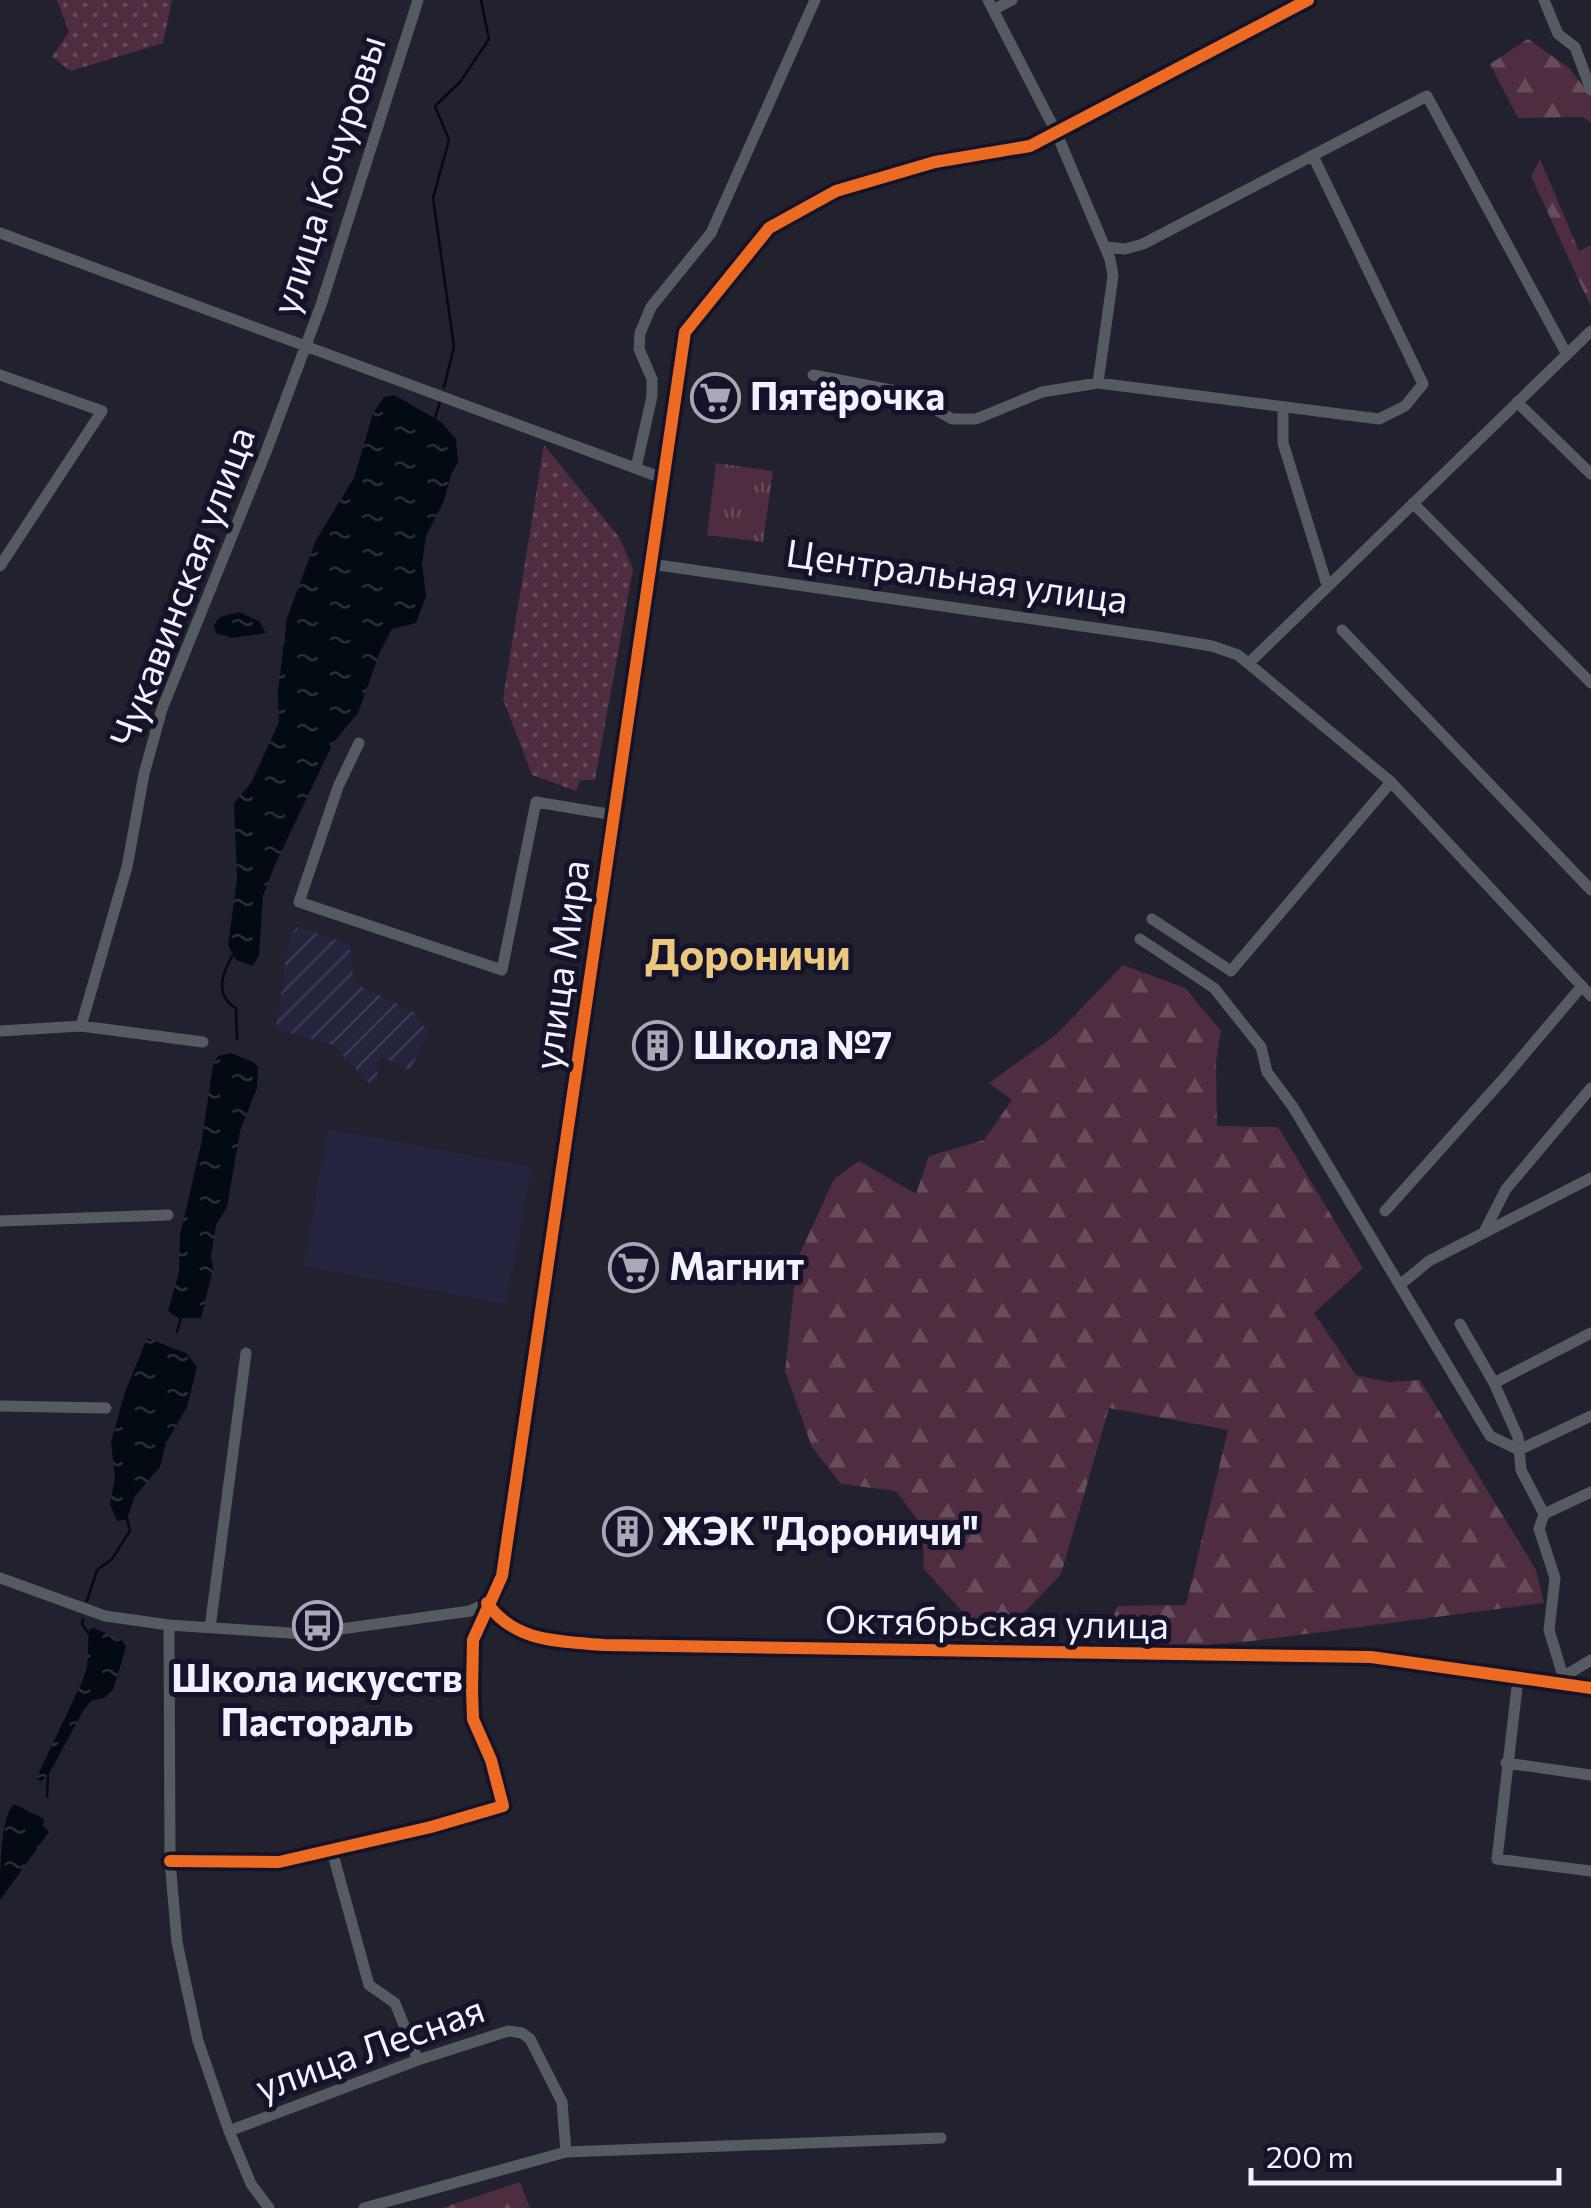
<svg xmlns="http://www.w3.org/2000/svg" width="1591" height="2208" viewBox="0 0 1591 2208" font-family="Commissioner,sans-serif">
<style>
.built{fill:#24243e}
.industrial{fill:url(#industrial-furrows)}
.grass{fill:url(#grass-dots)}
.forest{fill:url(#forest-firs)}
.park{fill:url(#park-tufts)}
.water{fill:url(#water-ripples)}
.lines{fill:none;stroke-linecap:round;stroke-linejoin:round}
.stream{stroke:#030a11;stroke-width:2.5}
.minor{stroke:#565b62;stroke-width:11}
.cycleway-casing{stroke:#141329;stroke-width:19}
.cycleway{stroke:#ed6a23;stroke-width:12}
.labels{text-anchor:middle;stroke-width:10;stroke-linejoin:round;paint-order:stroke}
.street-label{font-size:38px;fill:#f1f2ff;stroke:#141329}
.poi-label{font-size:38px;font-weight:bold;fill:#f1f2ff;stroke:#141329;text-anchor:start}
.quarter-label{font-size:42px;font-weight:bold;fill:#ebc87f;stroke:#141329}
</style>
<defs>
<pattern id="industrial-furrows" width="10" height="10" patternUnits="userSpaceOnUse" patternTransform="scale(2.5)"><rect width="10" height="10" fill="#24243e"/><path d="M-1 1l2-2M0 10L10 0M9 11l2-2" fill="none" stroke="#3a3a51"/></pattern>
<pattern id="grass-dots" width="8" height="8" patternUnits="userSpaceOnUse" patternTransform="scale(2.5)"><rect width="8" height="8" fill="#4d2d3f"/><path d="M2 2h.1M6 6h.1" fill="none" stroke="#674c5c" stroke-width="1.8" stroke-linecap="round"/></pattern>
<pattern id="forest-firs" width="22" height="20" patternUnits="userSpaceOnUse" patternTransform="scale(2.5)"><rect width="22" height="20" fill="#4d2d3f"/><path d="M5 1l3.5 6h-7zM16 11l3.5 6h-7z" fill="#674c5c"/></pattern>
<pattern id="park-tufts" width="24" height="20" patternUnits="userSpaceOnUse" patternTransform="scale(2.5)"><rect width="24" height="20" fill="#4d2d3f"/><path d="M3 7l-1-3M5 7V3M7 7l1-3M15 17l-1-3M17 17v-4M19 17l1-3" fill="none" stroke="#674c5c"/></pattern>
<pattern id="water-ripples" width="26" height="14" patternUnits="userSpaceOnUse" patternTransform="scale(2.5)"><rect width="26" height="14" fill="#030a11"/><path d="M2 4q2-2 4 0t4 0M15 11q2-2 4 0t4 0" fill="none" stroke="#282e35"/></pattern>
</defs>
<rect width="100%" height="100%" fill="#22222e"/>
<path class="built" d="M328,1129l204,38 -26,137 -203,-38z"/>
<path class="industrial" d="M297,927l52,17 5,39 62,30 12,20 -18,37 -28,-13 -6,8 2,11 -8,8 -37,-39 -57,-16 13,-90z"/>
<path class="grass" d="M57,0h115l-9,43 -92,28 -19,-14 17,-25z
M544,445l75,92 14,32 -38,211h-15l-4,11 -44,-16 -29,-76z"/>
<path class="forest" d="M1528,39l41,29 22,28v27l-8,-6 -65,1 -28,-54z
M1540,159l39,92 12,-6v62l-60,-131z
M1123,965l62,23 36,43 -5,31 1,64 61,1 85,141 -49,45 42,62 32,7 32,-2 116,190 8,33 -292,38 -108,9 -37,-20 11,-24 68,-1 42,-175 -119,-22 -48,166 -71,75 -23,-32 -43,-48 -2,-43 -26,-35 -55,-7 -29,-37 -27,-76 12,-111 37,-81 25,-18 57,33 13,-38 55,-16 28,-40 -23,-17 68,-49z
M520,2182l10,26h-88z"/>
<path class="park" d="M716,463l57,8 -10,71 -56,-7z"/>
<path class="water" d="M394,395l47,27 15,17 2,24 -7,11 -7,27 -18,35 -4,28 4,32 -10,27 -24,6 -12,23 -22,61 -25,30 -59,124 -11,29 -4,59 -6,11 -17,-6 -8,-15 9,-65 -3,-77 17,-20 28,-61 -1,-31 9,-73 29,-78 38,-62 19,-65 11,-16z
M239,612l20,9 7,12 -34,5 -16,-5 -2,-8 6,-8z
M231,1053l22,9 5,5 -1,21 -17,43 -13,76 -11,18 -5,32 2,12 -12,49h-23l-10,-7 11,-39 1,-37 21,-90 12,-80 5,-9z
M147,1338l39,15 11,14 -10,40 -21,36 -6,24 -25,29 -8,23 -10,2 -7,-17 5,-26 -4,-36 13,-47z
M94,1628l29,13 3,6 -13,43 -9,8 -13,3 -8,10 -35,65 -7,5 -5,-2 46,-97 5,-15 2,-38z
M14,1804l30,15 -1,7 6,6 -49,68c0,-26 0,-83 14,-96z"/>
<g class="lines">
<path class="stream" d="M444,387l10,-40 -21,-149 16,-58 -14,-34 25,-24 29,-43 -8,-39
M435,418l5,-16
M233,955c-11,18 -19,40 3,53l1,31
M177,1332l4,-14
M87,1601l10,-31 15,-11 18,-28 -3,-12
M83,1619l-1,5 6,9
M47,1797l1,-21"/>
<path class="minor" d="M988,0l68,132 54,127 3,17 -15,107
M1544,0l14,34 17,13 16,43
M993,10l19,-10
M0,233l662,245
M1106,247l19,2 18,-5 284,-148 139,257
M0,375l102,36 -102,155
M813,375l94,18 45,26h24l66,-27 56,-9 281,36 26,-13 18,-22 -110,-228
M1517,402l74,72
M1283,409v34l44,142
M636,468l16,-72v-17l-13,-30 1,-16 11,-26 60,-74 104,-233
M1413,503l178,180
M651,564l507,73 54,9 26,9 153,127 200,214
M1342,630l249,260
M1250,662l341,-331
M359,743l-21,44 -39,115 203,68 34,-168 78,13
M1152,919l79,52 160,-189
M1140,939l74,49 47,59 6,25 26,35 197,329 29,14 72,-34
M81,1026l46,-159 17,-93 18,-65 104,-257 55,-147 97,-305
M0,1031l81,-5 122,16
M1385,1211l120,-134 77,-91
M0,1221l168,-6
M1484,1232l22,-43 85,-101
M1401,1284l28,-23 162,-83
M1460,1324l34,59 24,54 3,33 23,44 -5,15 16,49 -6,52 14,46
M1494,1383l97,-50
M0,1406l106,2
M1544,1514l47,-22
M0,1578l105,38 64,9 136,9 165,-23 17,-8
M487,1603c28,40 73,38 117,42l767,12 220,31
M169,1625l1,236 7,81 21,99 31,90 22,53 18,24
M210,1628l36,-275
M1561,1678l30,-18
M1518,1679l-21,180 94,12
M1506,1763l85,12
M332,1851l37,134 26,18 23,57
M170,1861l109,1 152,-35 72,-21 -12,-46 -18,-41 -1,-29 1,-50 29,-64 183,-1244 84,-104 67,-37 99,-29 95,-16 278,-146
M229,2131l189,-71 90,-29 14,2 8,6 32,63 4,50
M364,2208l202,-56 375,-14"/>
<defs>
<path id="cycleway" d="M487,1603c28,40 73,38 117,42l767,12 220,31
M170,1861l109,1 152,-35 72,-21 -12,-46 -18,-41 -1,-29 1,-50 29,-64 183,-1244 84,-104 67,-37 99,-29 95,-16 278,-146"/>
</defs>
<use href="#cycleway" class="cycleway-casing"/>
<use href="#cycleway" class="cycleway"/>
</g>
<defs>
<symbol id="supermarket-ring" viewBox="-11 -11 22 22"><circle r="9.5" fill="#141329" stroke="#a9a9b6" stroke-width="1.5"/><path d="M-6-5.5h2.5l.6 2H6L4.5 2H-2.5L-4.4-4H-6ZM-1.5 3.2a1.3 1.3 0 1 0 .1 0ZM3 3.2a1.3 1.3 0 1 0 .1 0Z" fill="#a9a9b6"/></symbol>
<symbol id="building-ring" viewBox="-11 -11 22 22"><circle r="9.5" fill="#141329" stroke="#a9a9b6" stroke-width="1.5"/><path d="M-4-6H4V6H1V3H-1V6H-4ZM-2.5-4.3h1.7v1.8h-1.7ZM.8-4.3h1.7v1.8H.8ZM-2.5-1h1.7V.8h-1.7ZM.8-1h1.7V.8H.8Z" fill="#a9a9b6"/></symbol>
<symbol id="bus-ring" viewBox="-11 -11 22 22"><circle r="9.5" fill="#141329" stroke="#a9a9b6" stroke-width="1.5"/><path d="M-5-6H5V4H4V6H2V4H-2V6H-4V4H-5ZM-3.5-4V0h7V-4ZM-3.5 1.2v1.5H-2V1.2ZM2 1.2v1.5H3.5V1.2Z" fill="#a9a9b6"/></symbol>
</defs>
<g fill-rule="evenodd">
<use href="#supermarket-ring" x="688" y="370" width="55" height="55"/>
<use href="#building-ring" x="630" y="1018" width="55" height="55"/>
<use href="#supermarket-ring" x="606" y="1240" width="55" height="55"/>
<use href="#building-ring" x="600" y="1504" width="55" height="55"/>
<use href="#bus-ring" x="290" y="1598" width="55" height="55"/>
</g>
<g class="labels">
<g class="street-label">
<text transform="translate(329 175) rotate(-72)" y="13">улица Кочуровы</text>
<text transform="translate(957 577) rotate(8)" y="13">Центральная улица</text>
<text transform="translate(183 587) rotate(-69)" y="13">Чукавинская улица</text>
<text transform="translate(562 965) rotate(-82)" y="13">улица Мира</text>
<text transform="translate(997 1623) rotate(1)" y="13">Октябрьская улица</text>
<text transform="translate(370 2049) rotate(-20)" y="13">улица Лесная</text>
</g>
<g class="poi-label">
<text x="750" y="410">Пятёрочка</text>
<text x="693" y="1059">Школа №7</text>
<text x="669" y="1280">Магнит</text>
<text x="662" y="1545">ЖЭК "Дороничи"</text>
<text x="317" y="1692" text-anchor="middle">Школа искусств<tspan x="317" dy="44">Пастораль</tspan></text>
</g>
<g class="quarter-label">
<text x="748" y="970">Дороничи</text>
</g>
</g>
<path d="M1251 2168v15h308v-15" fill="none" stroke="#f1f2ff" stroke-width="5"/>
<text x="1266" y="2168" font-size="30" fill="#f1f2ff" stroke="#141329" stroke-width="8" paint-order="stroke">200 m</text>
</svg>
